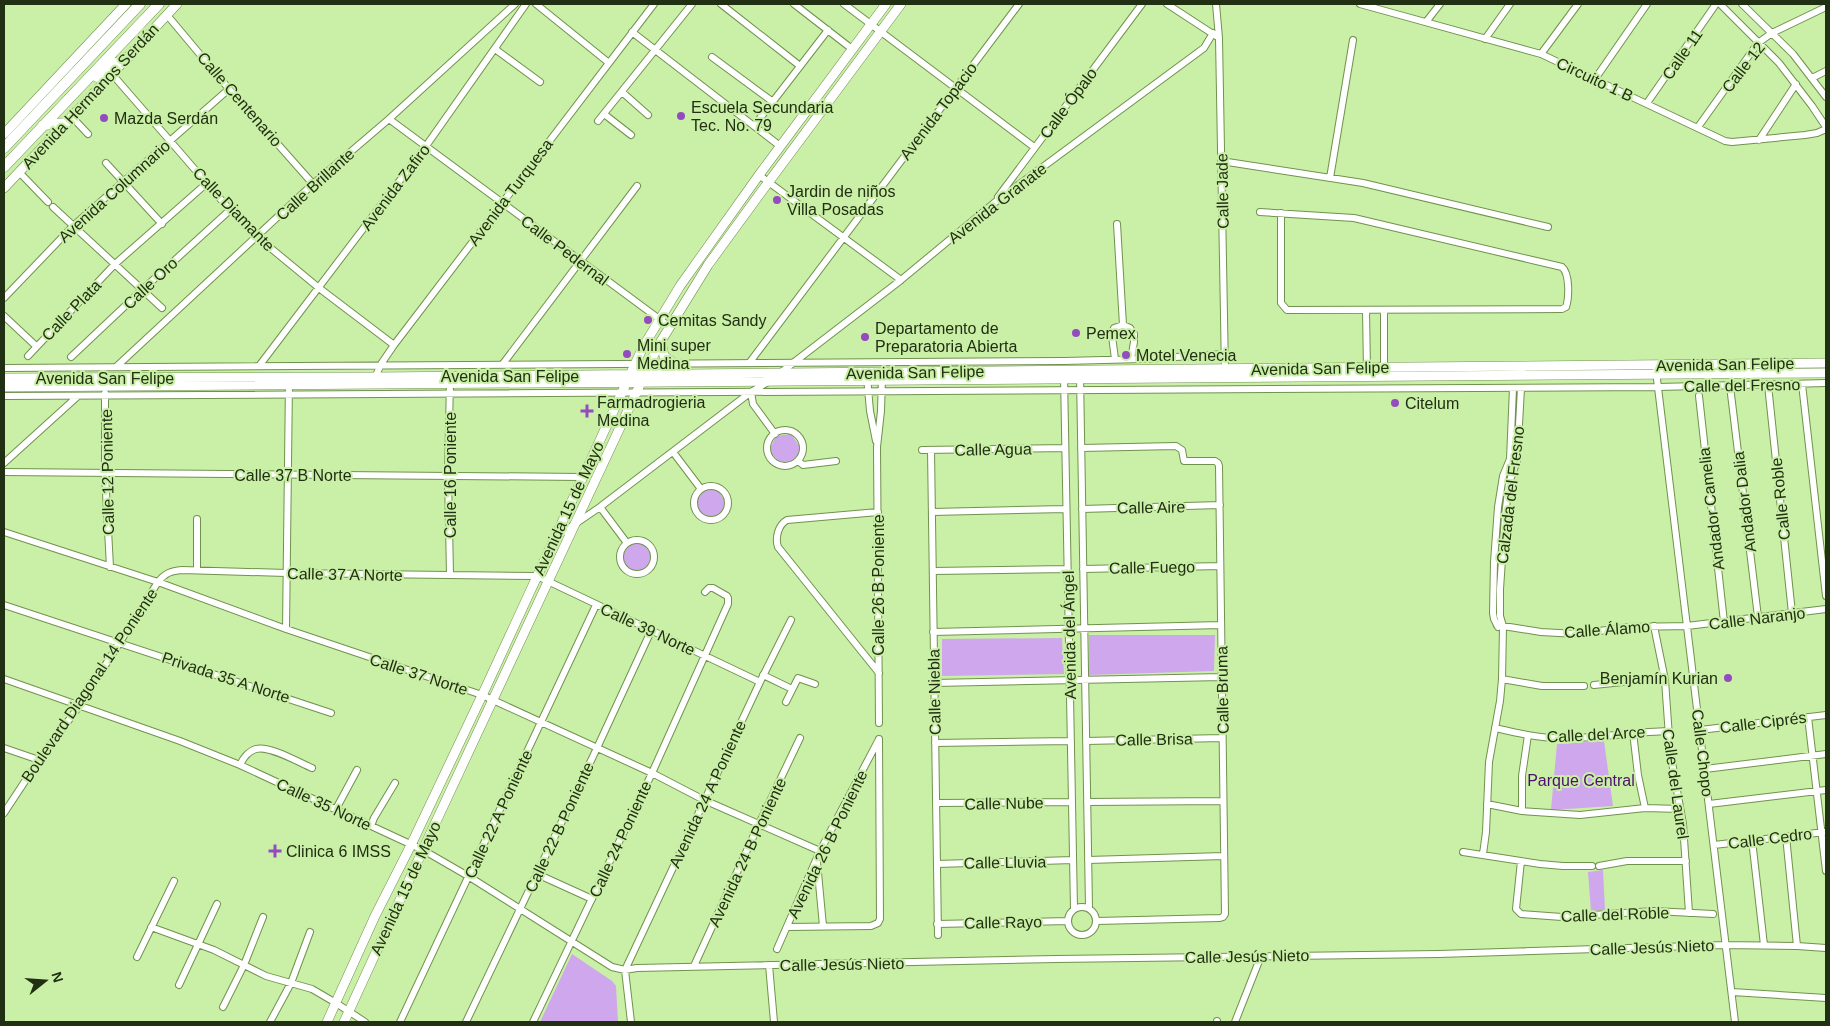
<svg xmlns="http://www.w3.org/2000/svg" width="1830" height="1026" viewBox="0 0 1830 1026" font-family="Helvetica,sans-serif">
<style>
.green{fill:#cfa7ec}
.lines{fill:none;stroke-linecap:round;stroke-linejoin:round}
.street-casing{stroke:#70924e;stroke-width:8}
.secondary-casing{stroke:#70924e;stroke-width:10}
.primary-casing{stroke:#70924e;stroke-width:11}
.street{stroke:#fff;stroke-width:6}
.secondary{stroke:#fff;stroke-width:9}
.primary{stroke:#fff;stroke-width:10}
.poi-dot{fill:#934bbe;stroke:#caefa7;stroke-width:2}
.labels{text-anchor:middle;stroke-width:4;stroke-linejoin:round;paint-order:stroke}
.street-label{font-size:16px;fill:#212f12;stroke:#caefa7}
.poi-label{font-size:16px;fill:#212f12;stroke:#caefa7;text-anchor:start}
.park-label{font-size:16px;fill:#4e106e;stroke:#caefa7}
</style>
<rect width="100%" height="100%" fill="#caefa7"/>
<path class="green" d="M791,434l10,14 -7,14 -15,1 -10,-13 7,-14z
M717,489l9,14 -6,14 -16,1 -9,-14 7,-13z
M643,543l9,13 -7,14 -15,1 -9,-13 7,-14z
M1089,635h126l-1,36 -125,4z
M1062,638l2,36 -122,2v-37z
M1604,741l9,65 -62,4 6,-66z
M1603,870l2,40 -14,1 -3,-39z
M572,954l40,27 4,5 2,36h-78z"/>
<g class="lines">
<defs>
<path id="street" d="M536,4l73,59
M721,4l79,62
M794,4l58,45
M844,4l190,143
M1167,4l49,32
M1216,4l3,34 6,334
M1360,4l181,50 184,87 7,1 73,-7 12,-2 9,-4
M1720,4l59,59 33,43 14,21
M1742,4l51,50 33,43
M167,15l62,74 84,95
M1426,22l14,-18
M632,32l148,114
M1485,39l25,-35
M495,49l45,33
M1541,54l37,-50
M712,57l61,45
M112,74l118,136 26,26 63,52 75,57
M1812,78l14,-7
M1595,79l52,-75
M622,92l26,23
M1647,103l69,-99
M604,114l27,21
M72,117l16,17
M389,119l281,208
M598,121l94,-117
M754,126l74,-96
M1698,127l60,-84 14,-10 54,-26
M1759,140l37,-56
M1221,161l142,22 185,44
M106,163l56,61
M19,172l29,30
M759,175l142,105
M1330,178l23,-138
M998,197l144,-193
M53,207l109,101
M1260,212l94,6 208,49c8,7 7,31 4,40l-4,2 -275,1 -6,-7v-90
M1117,224l6,101
M4,298l69,-72 156,-137
M1366,310l1,60
M1384,310v60
M4,316l32,30
M28,356l87,-92 92,-81
M71,357l71,-67 88,-80
M1115,359l-3,-23 2,-8 9,-3 7,3 4,6v8l-3,17
M750,362l269,-358
M502,365l135,-179
M259,366l167,-220 100,-142
M116,367l197,-183 76,-65 126,-115
M4,368l1060,-7 79,-2 82,-5
M1656,371l79,651
M780,373l121,-93 93,-77 210,-155 9,-15
M1080,375l9,533
M1064,376l10,533
M867,377l3,34 6,30
M374,380l7,-16 13,-19 260,-341
M1802,384l24,212
M1768,385l24,228
M1730,386l28,231
M751,392l2,12 22,30
M105,393v81l5,93
M4,396l1654,-9 168,-4
M1699,396l25,226
M767 448a18 18 0 1 1 36 0a18 18 0 1 1-36 0Z
M1081,448l95,-2 6,4 2,11h31l3,2 1,3 6,448 -2,3 -3,1 -124,3
M922,450l143,-2
M931,450l7,485
M673,452l28,37
M798,461l5,4 33,-4
M4,463l74,-67
M4,472l578,5
M694 503a17 17 0 1 1 34 0a17 17 0 1 1-34 0Z
M600,507l27,36
M1082,509l138,-4
M878,512l-91,8c-9,5 -12,18 -9,27l101,126
M932,512l134,-3
M197,519v51
M4,532l154,50 128,47 196,66 170,78 52,27 116,51
M556,537l44,-30 151,-115 17,-10
M620 557a17 17 0 1 1 34 0a17 17 0 1 1-34 0Z
M1083,569l137,-3
M933,571l134,-2
M450,574l-2,-98 2,-96
M4,605l327,108
M1497,625l44,7 36,2 52,-7 58,-1 139,-17
M1654,626l11,54 5,71 13,73 6,89
M1498,627l-4,-8 -1,-6 1,-51 4,-55 5,-31 7,-17 3,-71
M286,629l3,-248
M933,632l288,-7
M763,675l29,14
M4,679l176,62 60,24 183,85 45,26 144,91 13,3 12,-2 419,-9 383,-5 286,-9 72,1 29,2
M1502,679l40,7h42
M934,683l288,-6
M1594,685l38,-4 33,-1
M786,702l12,-24 17,6
M1808,717l18,154
M879,723l-2,-276 4,-36 1,-34
M1495,728c22,5 43,10 65,10 36,1 72,-6 108,-7
M1700,730l126,-15
M1633,732l5,43 7,33
M1086,741l136,-3
M935,743l136,-2
M4,748l35,12
M240,765c3,-7 9,-14 16,-16 13,-4 44,14 56,19
M1705,769l121,-15
M1087,802l136,-1
M936,803l136,-1
M1487,804l35,7 58,4 65,-7 35,1
M1709,804l117,-14
M336,809l21,-39
M1522,811v-35l6,-41
M4,813l35,-53 41,-55 78,-123c7,-9 13,-11 24,-12l104,3 251,3 223,106
M371,826l3,-8 21,-35
M1786,836l11,110
M1752,840l12,105
M1714,845l111,-13
M1463,852l77,12 23,2h29
M1483,854l3,-22 3,-70 11,-61 2,-22 1,-53 -3,-10v-27l5,-73 4,-33 8,-22 4,-73
M1088,860l136,-4
M1521,861l-5,48 5,5 41,3 92,-6 59,3
M817,862l6,64
M937,864l136,-4
M1599,866l28,-5h59
M537,874l55,25
M1068 921a14 14 0 1 1 28 0a14 14 0 1 1-28 0Z
M937,924l131,-3
M151,927l63,23 52,26 46,13 24,14 29,19
M787,927l84,-1 7,-3 2,-4 -1,-180
M777,949l43,-98 58,-110
M137,957l37,-76
M769,965l5,57
M694,966l65,-142 41,-86
M179,985l38,-81
M1732,992l94,6
M223,1007l21,-42 19,-48
M1217,1021v1
M270,1022l21,-39 19,-51
M400,1022l196,-417
M466,1022l131,-274 54,-117
M533,1022l119,-249 76,-169v-6l-1,-2 -14,-8h-4l-4,4
M631,1022l-6,-52 135,-288 31,-62
M1235,1022l26,-66"/>
<path id="secondary" d="M4,134l122,-130
M4,188l108,-114 65,-70
M661,341l3,15 11,8
M4,378l371,-1 1451,-14
M4,387l1822,-14
M327,1022l48,-106 36,-71 75,-158 157,-340 37,-61 79,-111 127,-171
M344,1022l83,-181 231,-495 50,-81 51,-70 142,-191"/>
<path id="primary" d="M97,77l14,-12 16,-6
M43,125l23,-2
M4,148l136,-144
M4,167l155,-163"/>
</defs>
<use href="#street" class="street-casing"/>
<use href="#secondary" class="secondary-casing"/>
<use href="#primary" class="primary-casing"/>
<use href="#street" class="street"/>
<use href="#secondary" class="secondary"/>
<use href="#primary" class="primary"/>
</g>
<g class="poi-dot">
<circle cx="681" cy="116" r="5"/>
<circle cx="104" cy="118" r="5"/>
<circle cx="777" cy="200" r="5"/>
<circle cx="648" cy="320" r="5"/>
<circle cx="1076" cy="333" r="5"/>
<circle cx="865" cy="337" r="5"/>
<circle cx="627" cy="354" r="5"/>
<circle cx="1126" cy="355" r="5"/>
<circle cx="1395" cy="403" r="5"/>
<path d="M584.5 403.5h5v5h5v5h-5v5h-5v-5h-5v-5h5z"/>
<circle cx="1728" cy="678" r="5"/>
<path d="M272.5 843.5h5v5h5v5h-5v5h-5v-5h-5v-5h5z"/>
</g>
<g class="labels">
<g class="street-label">
<text transform="translate(1682 54) rotate(-55)" y="6">Calle 11</text>
<text transform="translate(1743 67) rotate(-52)" y="6">Calle 12</text>
<text transform="translate(1595 79) rotate(25)" y="6">Circuito 1 B</text>
<text transform="translate(90 96) rotate(-47)" y="6">Avenida Hermanos Serdán</text>
<text transform="translate(240 99) rotate(49)" y="6">Calle Centenario</text>
<text transform="translate(1068 103) rotate(-53)" y="6">Calle Ópalo</text>
<text transform="translate(938 111) rotate(-53)" y="6">Avenida Topacio</text>
<text transform="translate(315 184) rotate(-42)" y="6">Calle Brillante</text>
<text transform="translate(395 187) rotate(-53)" y="6">Avenida Zafiro</text>
<text transform="translate(114 191) rotate(-42)" y="6">Avenida Columnario</text>
<text transform="translate(1222 191) rotate(-91)" y="6">Calle Jade</text>
<text transform="translate(510 192) rotate(-53)" y="6">Avenida Turquesa</text>
<text transform="translate(997 203) rotate(-38)" y="6">Avenida Granate</text>
<text transform="translate(234 209) rotate(46)" y="6">Calle Diamante</text>
<text transform="translate(565 250) rotate(37)" y="6">Calle Pedernal</text>
<text transform="translate(150 283) rotate(-43)" y="6">Calle Oro</text>
<text transform="translate(71 310) rotate(-46)" y="6">Calle Plata</text>
<text transform="translate(1725 364) rotate(-1)" y="6">Avenida San Felipe</text>
<text transform="translate(1320 368) rotate(-1)" y="6">Avenida San Felipe</text>
<text transform="translate(915 372) rotate(-1)" y="6">Avenida San Felipe</text>
<text x="510" y="382">Avenida San Felipe</text>
<text x="105" y="384">Avenida San Felipe</text>
<text transform="translate(1742 385) rotate(-1)" y="6">Calle del Fresno</text>
<text transform="translate(993 449) rotate(-1)" y="6">Calle Agua</text>
<text transform="translate(107 472) rotate(-91)" y="6">Calle 12 Poniente</text>
<text x="293" y="481">Calle 37 B Norte</text>
<text transform="translate(450 475) rotate(-90)" y="6">Calle 16 Poniente</text>
<text transform="translate(1510 495) rotate(-83)" y="6">Calzada del Fresno</text>
<text transform="translate(1780 499) rotate(-96)" y="6">Calle Roble</text>
<text transform="translate(1744 502) rotate(-97)" y="6">Andador Dalia</text>
<text transform="translate(1151 507) rotate(-1)" y="6">Calle Aire</text>
<text transform="translate(568 508) rotate(-65)" y="6">Avenida 15 de Mayo</text>
<text transform="translate(1711 509) rotate(-97)" y="6">Andador Camelia</text>
<text transform="translate(1152 567) rotate(-1)" y="6">Calle Fuego</text>
<text transform="translate(345 574) rotate(1)" y="6">Calle 37 A Norte</text>
<text transform="translate(878 585) rotate(-90)" y="6">Calle 26 B Poniente</text>
<text transform="translate(1757 618) rotate(-7)" y="6">Calle Naranjo</text>
<text transform="translate(648 629) rotate(25)" y="6">Calle 39 Norte</text>
<text transform="translate(1607 629) rotate(-4)" y="6">Calle Álamo</text>
<text transform="translate(1069 635) rotate(-91)" y="6">Avenida del Ángel</text>
<text transform="translate(419 674) rotate(18)" y="6">Calle 37 Norte</text>
<text transform="translate(226 677) rotate(18)" y="6">Privada 35 A Norte</text>
<text transform="translate(89 685) rotate(-56)" y="6">Boulevard Diagonal 14 Poniente</text>
<text transform="translate(1222 690) rotate(-91)" y="6">Calle Bruma</text>
<text transform="translate(934 692) rotate(-91)" y="6">Calle Niebla</text>
<text transform="translate(1763 722) rotate(-7)" y="6">Calle Ciprés</text>
<text transform="translate(1596 734) rotate(-3)" y="6">Calle del Arce</text>
<text transform="translate(1154 739) rotate(-1)" y="6">Calle Brisa</text>
<text transform="translate(1703 753) rotate(83)" y="6">Calle Chopo</text>
<text transform="translate(1676 784) rotate(82)" y="6">Calle del Laurel</text>
<text transform="translate(707 794) rotate(-65)" y="6">Avenida 24 A Poniente</text>
<text transform="translate(1004 803) rotate(-1)" y="6">Calle Nube</text>
<text transform="translate(324 804) rotate(25)" y="6">Calle 35 Norte</text>
<text transform="translate(498 814) rotate(-65)" y="6">Calle 22 A Poniente</text>
<text transform="translate(559 827) rotate(-65)" y="6">Calle 22 B Poniente</text>
<text transform="translate(1770 838) rotate(-7)" y="6">Calle Cedro</text>
<text transform="translate(620 839) rotate(-65)" y="6">Calle 24 Poniente</text>
<text transform="translate(827 844) rotate(-64)" y="6">Avenida 26 B Poniente</text>
<text transform="translate(747 852) rotate(-65)" y="6">Avenida 24 B Poniente</text>
<text transform="translate(1005 862) rotate(-1)" y="6">Calle Lluvia</text>
<text transform="translate(405 888) rotate(-65)" y="6">Avenida 15 de Mayo</text>
<text transform="translate(1615 914) rotate(-2)" y="6">Calle del Roble</text>
<text transform="translate(1003 922) rotate(-1)" y="6">Calle Rayo</text>
<text transform="translate(1652 947) rotate(-2)" y="6">Calle Jesús Nieto</text>
<text transform="translate(1247 956) rotate(-1)" y="6">Calle Jesús Nieto</text>
<text transform="translate(842 964) rotate(-1)" y="6">Calle Jesús Nieto</text>
</g>
<g class="poi-label">
<text x="691" y="113">Escuela Secundaria<tspan x="691" dy="18">Tec. No. 79</tspan></text>
<text x="114" y="124">Mazda Serdán</text>
<text x="787" y="197">Jardin de niños<tspan x="787" dy="18">Villa Posadas</tspan></text>
<text x="658" y="326">Cemitas Sandy</text>
<text x="875" y="334">Departamento de<tspan x="875" dy="18">Preparatoria Abierta</tspan></text>
<text x="1086" y="339">Pemex</text>
<text x="637" y="351">Mini super<tspan x="637" dy="18">Medina</tspan></text>
<text x="1136" y="361">Motel Venecia</text>
<text x="597" y="408">Farmadrogieria<tspan x="597" dy="18">Medina</tspan></text>
<text x="1405" y="409">Citelum</text>
<text x="1718" y="684" text-anchor="end">Benjamín Kurian</text>
<text x="286" y="857">Clinica 6 IMSS</text>
</g>
<g class="park-label">
<text x="1581" y="786">Parque Central</text>
</g>
</g>
<rect width="1830" height="1026" fill="none" stroke="#212f12" stroke-width="10"/>
<g transform="translate(45 981) rotate(73)" stroke="#caefa7" stroke-width="4" paint-order="stroke">
<path d="M0-4L9 19L0 12L-9 19Z" fill="#212f12"/>
<text y="-8" font-size="14" font-weight="bold" text-anchor="middle" fill="#212f12">N</text>
</g>
</svg>
